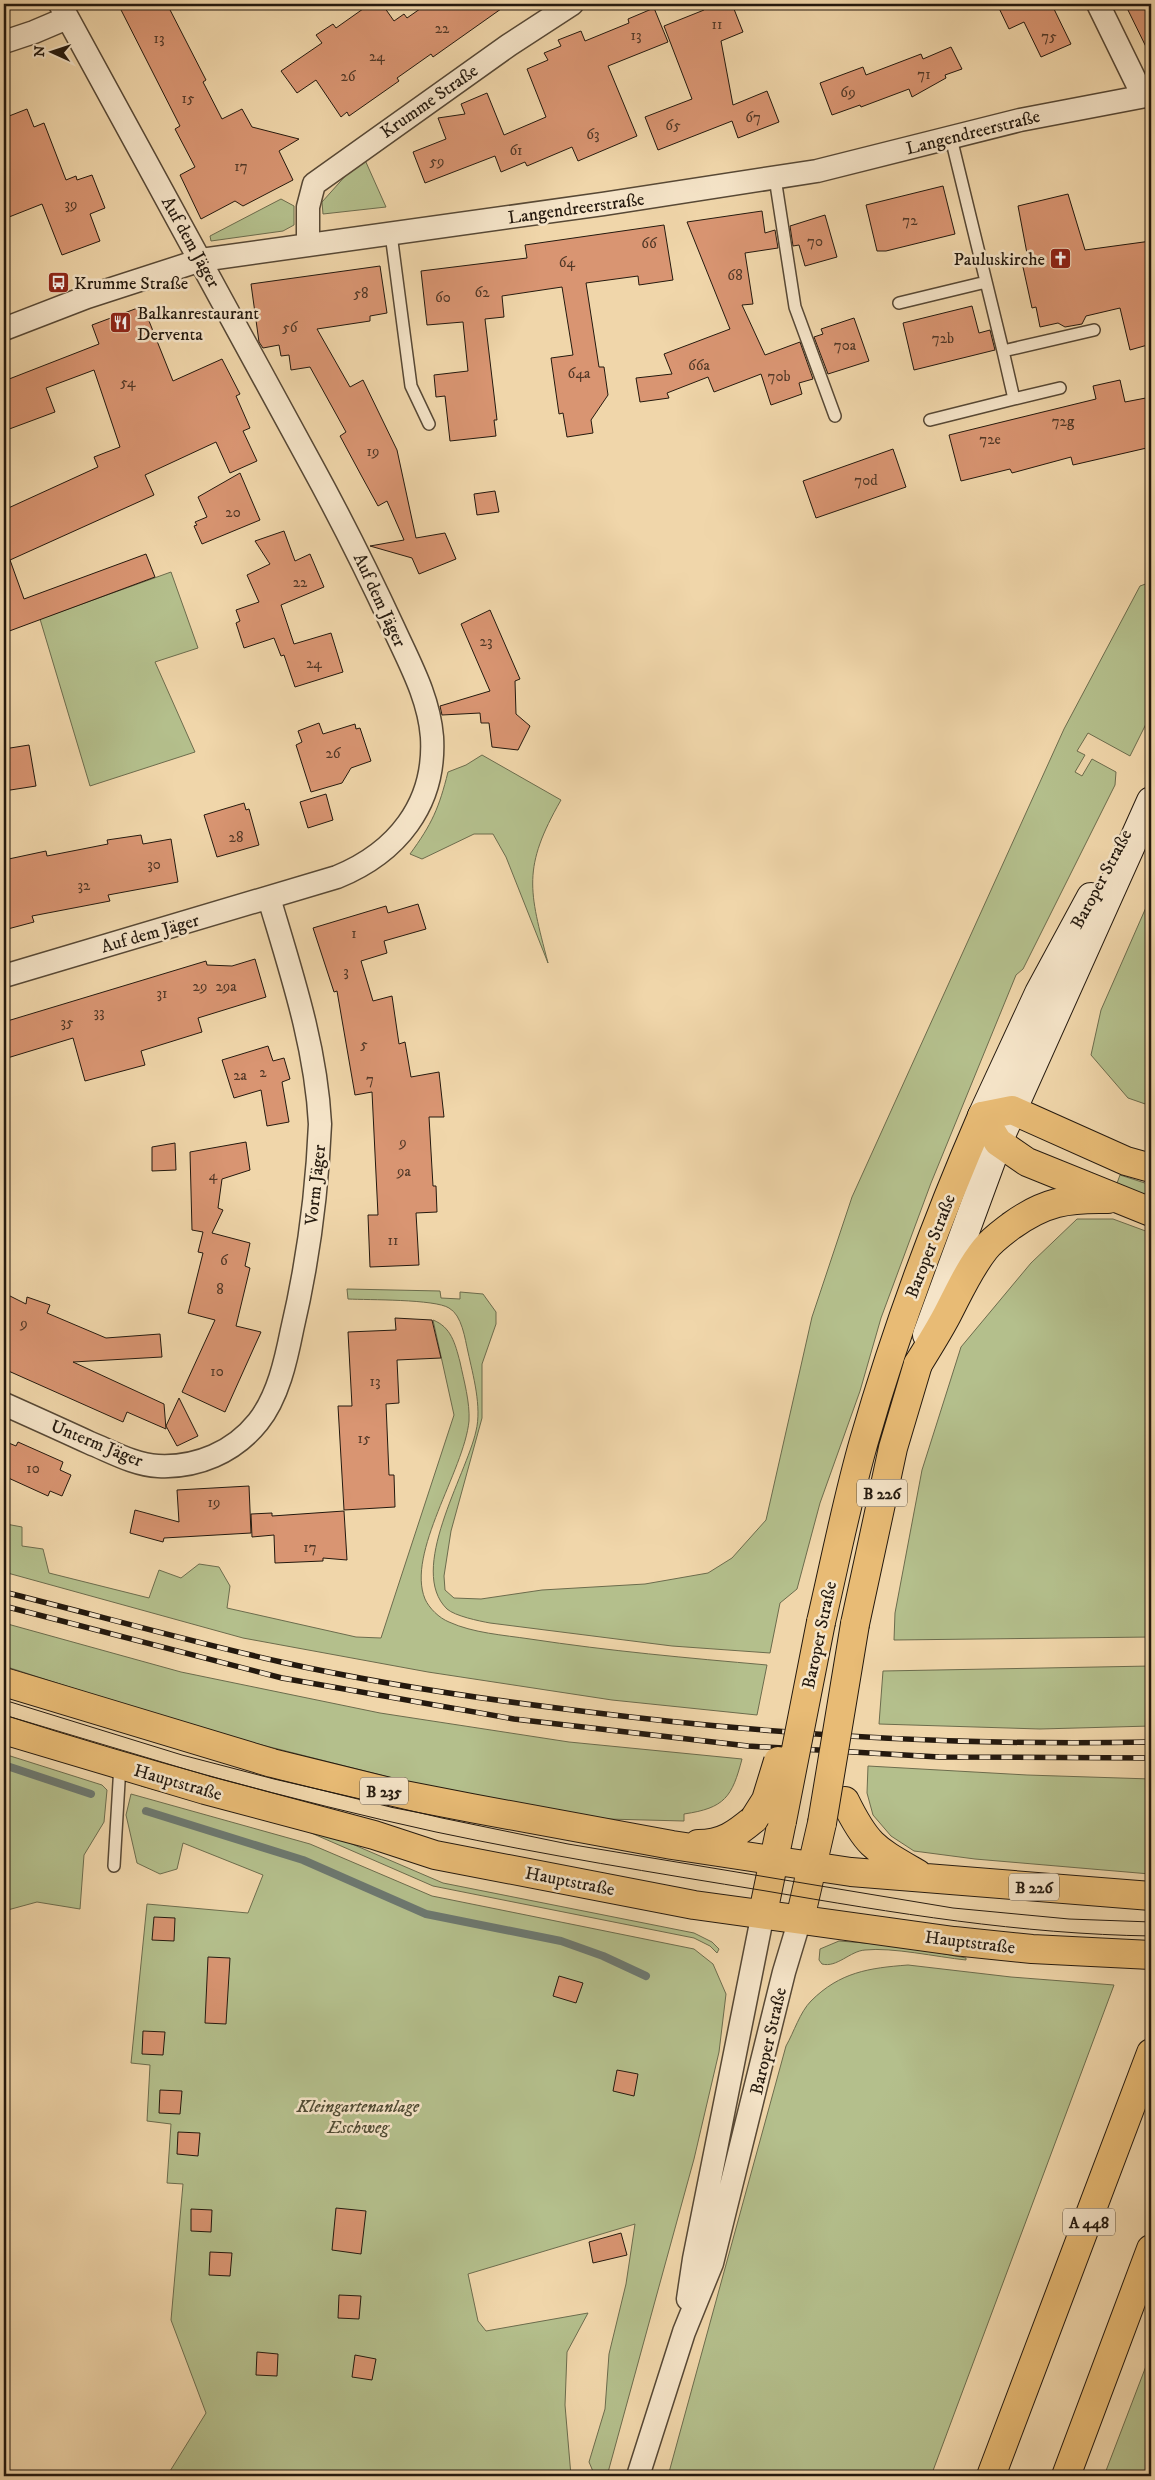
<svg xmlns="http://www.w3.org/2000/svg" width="1155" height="2480" viewBox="0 0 1155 2480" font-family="'IM FELL DW Pica',serif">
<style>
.green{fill:#b4bf8c;stroke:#6c6c4d}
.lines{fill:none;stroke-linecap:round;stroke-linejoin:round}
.stream{stroke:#6c7870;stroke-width:8}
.building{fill:#d99572;stroke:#24190e}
.lane-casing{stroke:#574835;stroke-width:14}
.street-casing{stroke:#574835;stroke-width:25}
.secondary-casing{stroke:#24190e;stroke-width:30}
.primary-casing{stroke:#24190e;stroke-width:30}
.highway-casing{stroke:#24190e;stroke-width:30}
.lane{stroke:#f5e4c8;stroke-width:11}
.street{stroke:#f5e4c8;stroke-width:22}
.secondary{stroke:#f5e4c8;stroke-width:28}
.primary{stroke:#e8bb75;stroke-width:28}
.highway{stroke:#e8bb75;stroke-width:28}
.tram{stroke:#24190e;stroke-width:1}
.rail-casing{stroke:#24190e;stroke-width:5.5}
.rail{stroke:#f5e4c8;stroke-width:4;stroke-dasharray:11;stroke-linecap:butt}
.primary-bridge-casing{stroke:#24190e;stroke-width:30;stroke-linecap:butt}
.primary-bridge{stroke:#e8bb75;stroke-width:28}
.labels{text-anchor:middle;stroke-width:5;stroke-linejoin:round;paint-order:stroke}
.number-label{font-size:15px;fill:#513827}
.shield{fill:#f5e4c8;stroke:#635646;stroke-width:1}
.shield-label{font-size:16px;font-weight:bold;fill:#24190e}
.street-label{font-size:18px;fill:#24190e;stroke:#f5e4c8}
.poi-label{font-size:18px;fill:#24190e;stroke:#f5e4c8;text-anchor:start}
.park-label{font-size:18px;font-style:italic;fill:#4f4b34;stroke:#f5e4c8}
</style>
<rect width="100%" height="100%" fill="#f0d6aa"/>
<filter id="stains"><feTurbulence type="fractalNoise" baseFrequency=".004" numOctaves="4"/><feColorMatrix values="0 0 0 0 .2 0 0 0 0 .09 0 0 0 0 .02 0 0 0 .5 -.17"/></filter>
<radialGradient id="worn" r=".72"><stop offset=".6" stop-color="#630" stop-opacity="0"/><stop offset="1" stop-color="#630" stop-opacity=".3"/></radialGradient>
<path class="green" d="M365,160l21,47 -63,7 -1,-12 26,-29z
M281,199l13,7v19l-11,6 -72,10 -1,-5z
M171,572l27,76 -43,14 40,90 -105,34 -50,-167z
M1151,582v132l-21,42 -42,-23 -11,18 8,4 -10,17 7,4 10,-17 24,13 -1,13 -92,184 -7,6 -85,208 -50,135 -21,73 -40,112 -23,86 -17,14 -10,50 -98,-7 -182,-23c-11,-2 -35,-7 -43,-14 -40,-39 19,-133 29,-178 6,-24 -3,-56 -8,-79 -3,-13 -6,-37 -19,-44 -14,-9 -81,-8 -101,-9l-1,-10 93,2 1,7 19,1v-7l23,2 13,18v12l-14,40v54l-31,113 -7,45 1,14 9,8 27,1 61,-9 103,-6 63,-11 24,-15 34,-38 46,-203 40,-120 212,-468 76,-143z
M482,755l79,45c-39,68 -32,90 -13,163l-42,-106 -13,-23h-19l-52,25 -12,-5c22,-30 29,-46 38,-82l18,-7z
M1151,896v210l-23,-8 -37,-43 10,-45z
M1120,1175l31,10v14l-35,-13z
M1077,1219h36l38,14v404l-257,3 1,-27 27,-143 39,-123 70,-84z
M433,1320c18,7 22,23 27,42 4,19 10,40 9,59 -5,50 -63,132 -44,178 4,9 14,19 24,23 24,11 54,13 81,17 79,12 158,19 237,26l-10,50 -145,-15 -184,-28 -185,-34 -239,-66v-45l2,-3 16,3v19l21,3 6,24 100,25 10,-28 22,8 18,-14 20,3 11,19 -3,22 129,29 25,1 73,-223z
M4,1623l177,49 199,41 189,29 173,17c-10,38 -17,49 -58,55v7l-77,-2 -191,-35 -213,-54 -199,-64z
M1151,1666v60l-111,3 -161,-5 4,-53z
M4,1754l98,31 5,5 -3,32 -20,33 -4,54 -43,-7 -33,9z
M868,1766l159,9 124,4 -1,95 -175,-15 -61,-8 -23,-15 -18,-21 -6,-22z
M147,1782l170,47 126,54 251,50 18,9 7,7 -2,4 -7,-7 -16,-8 -261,-52 -131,-57 -161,-43z
M131,1794l179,50 122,52 262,53 19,15 13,30 -7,58 -25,107 -87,317h-12l-6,-14 16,-53 4,-55 17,-70 9,-60 -167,50 10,47 8,10 102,-18 -21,39 -2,53 6,71h-404l39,-63 -35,-93 12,-136 -16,-1 4,-59 -24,-3 3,-56 -19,-2 16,-159 101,9 15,-38 -80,-32 -6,26 -17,5 -23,-11 -11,-48z
M839,1941l64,5 63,12v2c-29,-3 -74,-13 -101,-10 -15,1 -28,18 -43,14l-3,-4 1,-11z
M908,1965l103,12 103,8 -183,491h-263l118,-430c8,-14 14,-34 25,-45 29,-29 58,-33 97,-36z
M1151,2353v123h-47z"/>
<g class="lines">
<path class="stream" d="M4,1765l87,29
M146,1811l157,49 123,54 135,27 42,15 43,20"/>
</g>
<path class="building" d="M118,4h49l39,76 -3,2 19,37 20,-10 10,18 47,12 -20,12 14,29 -50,26 -8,-5 -34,18 -21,-44 15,-8 -20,-38 5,-3z
M370,4h12l12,17 10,-7 3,4 20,-14h81l-75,53 -2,-3 -34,24 2,3 -50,35 -2,-4 -6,5 -25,-37 -19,13 -16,-22 41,-28 -6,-8 17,-11 3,4z
M702,4h30l11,28 -22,9 12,64 34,-14 12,31 -41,16 -6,-17 -74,29 -13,-33 47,-18 -28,-73 40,-16z
M997,4h64l-8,3 18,37 -30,13 -17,-35 -15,7z
M1125,4h26v53z
M654,8l14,34 -60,24 29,70 -59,25 -6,-14 -45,19 -2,-4 -24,10 -6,-16 -70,27 -12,-31 33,-13 -8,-21 27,-4 -4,-10 26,-11 17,42 42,-18 -19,-48 21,-9 -4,-7 17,-7 -3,-6 23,-9 4,10 44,-18 -1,-4z
M951,47l11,22 -17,6 1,3 -34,19 -3,-8 -48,18 -1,-2 -28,10 -12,-32 43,-16 3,8 55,-21 2,5z
M27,109l7,18 10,-4 22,57 10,-4 1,4 15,-5 13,33 -15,6 10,27 -38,14 -20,-51 -38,15v-101z
M943,186l12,48 -69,17h-9l-11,-46z
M1068,194l17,56 66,-9v103l-21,6 -10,-42 -34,8 -4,8 -17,3 -7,-4 -18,4 -4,-20 -4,1 -9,-41 6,-3 -11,-58z
M762,211l3,22 10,-3 3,18 -33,5 8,51 -11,1 23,50 35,-13 13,37 -14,4 3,11 -31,11 -10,-31 -47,18 -6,-15 -41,16 2,5 -29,4 -4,-24 36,-4 -8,-20 66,-25 -43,-107z
M825,215l12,42 -32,9 -6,-21 -6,1 -3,-20z
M664,225l9,55 -34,5 -1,-9 -52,7 13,84h5l4,28 -17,25 2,13 -26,4 -4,-24 -4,1 -8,-56 22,-3 -11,-68 -60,9 2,21 -19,2 12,101h-3l2,16 -46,5 -5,-45 -9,1 -2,-22 34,-4 -5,-49 -36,3 -6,-54 106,-13 -2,-13z
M380,266l7,47 -17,3v5l-53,8 33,58 13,-7 34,70 19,88 29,-5 11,26 -37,15 -7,-16 -42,-12 34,-6 -17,-39 -9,5 -17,-31 -21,-39 6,-4 -36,-65 -19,3 -2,-15 -8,1 -2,-11 -16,3 -4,-6 -8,-58z
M143,306l30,75 49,-22 18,35 -4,2 14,32 -7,3 14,30 -27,12 -14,-31 -71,33 9,20 -144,65 14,39 122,-45 9,23 -151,56v-123l94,-43 -4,-10 26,-10 -26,-77 -48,18 9,24 -51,19v-50l95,-37 -7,-19z
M972,306l7,27 11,-3 5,20 -81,20 -11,-47z
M854,318l15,43 -41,13 -14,-37 9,-3 -2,-5z
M1120,380l5,22 26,-5v50l-78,18 -2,-8 -59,16 -2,-4 -49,12 -12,-46 147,-36 -3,-13z
M893,449l13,38 -90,31 -13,-37z
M240,473l20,47 -58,24 -8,-18 3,-1 -2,-3 12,-5 -9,-20z
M495,491l4,21 -22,3 -3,-21z
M284,531l11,30 15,-7 14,33 -43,18 13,39 37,-11 12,39 -48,15 -11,-32 -3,1 -7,-18 -30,10 -8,-25 4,-2 -4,-11 23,-8 -12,-27 23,-11 -15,-23z
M490,610l30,69 -5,2 1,33 14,12 -12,24 -26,-3 -3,-24h-8l-1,-10 -38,2 -2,-9 50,-15 -29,-67z
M319,723l4,11 32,-10 1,5 4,-1 11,33 -20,7 -9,15 -31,9 -15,-47 6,-3 -4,-11z
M29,745l7,41 -32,5v-42z
M326,794l7,26 -25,8 -8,-26z
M244,803l2,7 3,-1 10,36 -42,12 -13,-42z
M141,835l2,9 28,-5 7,43 -70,13 2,6 -78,15 2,6 -30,8v-70l42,-9 1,5 61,-12 -1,-4z
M418,904l8,25 -42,12 3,12 -26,8 12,40 19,-5 7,48 6,-2 6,35 28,-5 5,45h-15l4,69h3l1,26 -21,1 3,52 -49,2 -2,-52h10l-6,-123 -17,3 -18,-104 -3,1 -21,-64 73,-22 2,7z
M255,959l11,38 -68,21 4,14 -61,19 4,14 -60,16 -12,-43 -69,21v-37l202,-61 1,4 25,1z
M268,1046l5,15 11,-3 6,21 -8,3 7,40 -22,4 -6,-36 -27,8 -12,-38z
M246,1142l4,28 -28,9 -4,29 5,2 -11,23 38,10 -5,23 5,2 -14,58 25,6 -36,80 -43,-20 33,-72 -27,-7 15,-60 -5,-1 5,-20 -11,-2 -2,-78z
M175,1143l1,27 -24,1v-24z
M4,1293l22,11 1,-7 23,8 -3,8 59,25 54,-4 2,23 -89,5 91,42 2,25 -39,-17 -4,10 -119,-53z
M395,1318l37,2 9,38 -44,2 2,43 -13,1 3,71h5l1,32 -51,3 -6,-104h14l-4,-74 48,-2z
M179,1398l19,38 -21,10 -11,-20z
M4,1441l12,5 2,-4 45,20 -3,8 11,5 -9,21 -12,-5 -2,5 -44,-20z
M249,1486l2,47 -87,5 -1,4 -33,-9 5,-23 44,12 -2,-32z
M344,1511l3,49 -24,-2v3l-48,2 -1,-28 -22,2 -1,-23 21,-1v3z
M154,1917l21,1 -1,23 -22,-1z
M208,1957l22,1 -4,66 -21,-1z
M559,1976l24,7 -7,20 -23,-7z
M143,2031l22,1 -2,23 -21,-1z
M617,2070l21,4 -4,22 -21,-5z
M160,2090l22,1 -2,23 -21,-1z
M178,2132l22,1 -2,23 -21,-2z
M336,2208l30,3 -5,43 -29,-4z
M191,2209l21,1 -1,22 -20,-1z
M621,2233l6,22 -34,8 -4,-21z
M210,2252l22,1 -2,23 -21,-1z
M339,2295l22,1 -2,23 -21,-1z
M257,2352l21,2 -1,22 -21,-1z
M355,2355l21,4 -4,21 -20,-3z"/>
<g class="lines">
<defs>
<path id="lane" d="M951,138l52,213 91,-21
M775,178l20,129 40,109
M391,234l20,152 18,38
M899,303l87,-21
M1003,351l11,48 46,-11
M930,420l84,-21
M114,1866l6,-101"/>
<path id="street" d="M1098,4l45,92
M4,42l30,-10 33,-14
M308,245v-38l6,-23 195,-139 63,-41
M4,329l83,-32 114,-37 402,-56 214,-33 203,-51 131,-25
M4,976l333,-99c59,-24 99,-72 95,-140 -3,-39 -22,-73 -38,-108 -26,-56 -53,-110 -82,-163 -84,-155 -168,-308 -252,-462
M4,1404c29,13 58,26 86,39 22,9 45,22 68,23 39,2 76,-14 100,-44 20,-25 28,-62 34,-92 16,-68 25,-136 28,-206 -4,-78 -29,-152 -51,-226
M688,2299l6,-40 69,-346
M638,2476l46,-144 28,-69 72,-291 16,-53"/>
<path id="secondary" d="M982,1116l57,-123 52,-96
M927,1335l71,-193 153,-341"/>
<path id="primary" d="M821,1622c14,-60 26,-122 43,-181 32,-111 72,-219 118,-325
M855,1624l38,-176 25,-84
M4,1682l268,81 122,30 77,15 201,37 179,27 300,24
M4,1730l201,60 169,45 61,20 259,50 260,36 78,8 119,6
M845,1801c22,45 30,48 73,73
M698,1844c25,0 38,-10 56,-25
M763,1913l19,-92
M800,1919l22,-96"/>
<path id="highway" d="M1151,1168l-25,-7 -114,-51 -30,6 16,26 29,20 124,50
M918,1364c10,-16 20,-32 29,-49 12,-23 22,-46 38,-66 7,-9 17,-16 26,-23 33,-24 56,-28 97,-27
M991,2476l160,-423
M1066,2476l85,-227"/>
</defs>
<use href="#lane" class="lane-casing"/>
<use href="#street" class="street-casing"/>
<use href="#secondary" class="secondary-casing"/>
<use href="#primary" class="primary-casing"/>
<use href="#highway" class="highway-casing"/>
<use href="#lane" class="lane"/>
<use href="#street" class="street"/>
<use href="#secondary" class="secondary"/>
<use href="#primary" class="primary"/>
<use href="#highway" class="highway"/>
<path class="tram" d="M4,1700l178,55 92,24 168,39 126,26 385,64 116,11 82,3
M4,1715c142,45 286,85 432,117 109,23 219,41 330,59 128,22 254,43 385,45"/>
<defs>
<path id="rail" d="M4,1592c92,23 184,49 277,70 99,22 200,37 300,49 189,24 380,35 570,31
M4,1606l278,72 232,41 234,27 191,11 212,1"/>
</defs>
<use href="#rail" class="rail-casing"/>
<use href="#rail" class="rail"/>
<defs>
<path id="primary-bridge" d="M754,1819l12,-19 12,-39
M782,1821l39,-199
M822,1823l33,-199"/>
</defs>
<use href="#primary-bridge" class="primary-bridge-casing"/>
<use href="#primary-bridge" class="primary-bridge"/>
</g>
<defs>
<symbol id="church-square" viewBox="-11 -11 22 22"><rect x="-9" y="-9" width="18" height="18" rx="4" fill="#8f2418" stroke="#f5e4c8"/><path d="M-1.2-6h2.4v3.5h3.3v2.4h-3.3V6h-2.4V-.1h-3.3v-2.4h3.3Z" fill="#fff"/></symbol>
<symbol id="bus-square" viewBox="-11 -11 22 22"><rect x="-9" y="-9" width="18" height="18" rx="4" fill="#8f2418" stroke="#f5e4c8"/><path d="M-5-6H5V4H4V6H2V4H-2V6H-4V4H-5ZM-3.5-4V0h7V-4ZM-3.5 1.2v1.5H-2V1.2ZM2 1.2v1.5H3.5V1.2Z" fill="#fff"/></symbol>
<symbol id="restaurant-square" viewBox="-11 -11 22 22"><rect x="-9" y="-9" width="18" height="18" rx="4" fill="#8f2418" stroke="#f5e4c8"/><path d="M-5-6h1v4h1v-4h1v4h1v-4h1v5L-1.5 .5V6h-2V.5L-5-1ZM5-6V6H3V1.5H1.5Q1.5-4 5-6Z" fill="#fff"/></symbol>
</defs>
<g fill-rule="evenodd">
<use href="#church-square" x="1048" y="246" width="25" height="25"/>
<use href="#bus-square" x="46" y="270" width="25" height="25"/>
<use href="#restaurant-square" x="108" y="310" width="25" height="25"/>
</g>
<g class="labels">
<g class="number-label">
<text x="717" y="29">11</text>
<text x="442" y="33">22</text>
<text x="636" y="40">13</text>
<text x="1049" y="41">75</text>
<text x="159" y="43">13</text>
<text x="377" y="61">24</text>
<text x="924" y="79">71</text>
<text x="348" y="81">26</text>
<text x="848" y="97">69</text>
<text x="188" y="103">15</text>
<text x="753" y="122">67</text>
<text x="673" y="130">65</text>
<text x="593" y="139">63</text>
<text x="516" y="155">61</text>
<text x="437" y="166">59</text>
<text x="241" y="171">17</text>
<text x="71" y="209">39</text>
<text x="910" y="225">72</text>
<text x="815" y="246">70</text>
<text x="649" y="248">66</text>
<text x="567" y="267">64</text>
<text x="735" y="280">68</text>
<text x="482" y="297">62</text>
<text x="361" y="298">58</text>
<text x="443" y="302">60</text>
<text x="290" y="332">56</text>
<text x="943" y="343">72b</text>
<text x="845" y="350">70a</text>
<text x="699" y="370">66a</text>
<text x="579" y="378">64a</text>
<text x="779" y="381">70b</text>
<text x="128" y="387">54</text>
<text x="1063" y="426">72g</text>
<text x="990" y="444">72e</text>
<text x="373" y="456">19</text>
<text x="866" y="485">70d</text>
<text x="233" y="517">20</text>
<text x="300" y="587">22</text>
<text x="486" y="646">23</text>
<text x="314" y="668">24</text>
<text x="333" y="758">26</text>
<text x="236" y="842">28</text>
<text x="154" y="869">30</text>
<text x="84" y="890">32</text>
<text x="354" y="938">1</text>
<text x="346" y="976">3</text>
<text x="200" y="991">29</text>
<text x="226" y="991">29a</text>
<text x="162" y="998">31</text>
<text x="99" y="1017">33</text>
<text x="67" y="1027">35</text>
<text x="364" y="1049">5</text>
<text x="263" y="1077">2</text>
<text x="240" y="1080">2a</text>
<text x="370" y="1084">7</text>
<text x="403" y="1147">9</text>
<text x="404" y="1176">9a</text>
<text x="213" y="1180">4</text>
<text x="393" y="1245">11</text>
<text x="224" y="1265">6</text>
<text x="220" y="1294">8</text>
<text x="24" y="1328">9</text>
<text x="217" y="1376">10</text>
<text x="375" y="1386">13</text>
<text x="364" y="1443">15</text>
<text x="33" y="1473">10</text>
<text x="214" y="1507">19</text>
<text x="310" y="1552">17</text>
</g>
<g class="shield">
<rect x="857" y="1479.5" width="50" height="27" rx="4"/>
<rect x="360" y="1777.5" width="48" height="27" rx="4"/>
<rect x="1009" y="1873.5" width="50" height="27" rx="4"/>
<rect x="1063" y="2208.5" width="52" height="27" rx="4"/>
</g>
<g class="shield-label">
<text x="882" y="1499">B 226</text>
<text x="384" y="1797">B 235</text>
<text x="1034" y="1893">B 226</text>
<text x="1089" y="2228">A 448</text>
</g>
<g class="street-label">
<text transform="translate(429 101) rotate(-35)" y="6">Krumme Straße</text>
<text transform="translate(973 132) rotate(-14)" y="6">Langendreerstraße</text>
<text transform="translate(576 208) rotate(-8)" y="6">Langendreerstraße</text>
<text transform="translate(191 242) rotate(61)" y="6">Auf dem Jäger</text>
<text transform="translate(380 600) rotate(65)" y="6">Auf dem Jäger</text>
<text transform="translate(1101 879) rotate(-62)" y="6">Baroper Straße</text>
<text transform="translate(150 933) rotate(-16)" y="6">Auf dem Jäger</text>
<text transform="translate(315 1185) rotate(-84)" y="6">Vorm Jäger</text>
<text transform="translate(930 1246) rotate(-69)" y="6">Baroper Straße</text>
<text transform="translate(97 1443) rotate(22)" y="6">Unterm Jäger</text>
<text transform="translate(819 1635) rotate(-78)" y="6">Baroper Straße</text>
<text transform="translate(178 1782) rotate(16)" y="6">Hauptstraße</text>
<text transform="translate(570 1881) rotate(11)" y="6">Hauptstraße</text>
<text transform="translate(970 1942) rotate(7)" y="6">Hauptstraße</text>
<text transform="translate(768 2041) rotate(-77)" y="6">Baroper Straße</text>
</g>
<g class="poi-label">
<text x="1045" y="265" text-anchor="end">Pauluskirche</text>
<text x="74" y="289">Krumme Straße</text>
<text x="137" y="319">Balkanrestaurant<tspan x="137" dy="21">Derventa</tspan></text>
</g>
<g class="park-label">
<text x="358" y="2112">Kleingartenanlage<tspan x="358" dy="21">Eschweg</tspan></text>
</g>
</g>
<rect width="1155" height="2480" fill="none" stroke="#f0d6aa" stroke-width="20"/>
<rect x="5" y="5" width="1145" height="2470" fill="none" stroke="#24190e" stroke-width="2.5"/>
<rect x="10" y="10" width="1135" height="2460" fill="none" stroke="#24190e"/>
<g transform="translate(52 52) rotate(273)" stroke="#f5e4c8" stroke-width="4" paint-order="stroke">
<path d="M0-4L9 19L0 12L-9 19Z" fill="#24190e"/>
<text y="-8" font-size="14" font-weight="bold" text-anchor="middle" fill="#24190e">N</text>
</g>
<rect width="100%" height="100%" filter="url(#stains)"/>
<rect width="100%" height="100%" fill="url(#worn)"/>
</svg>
